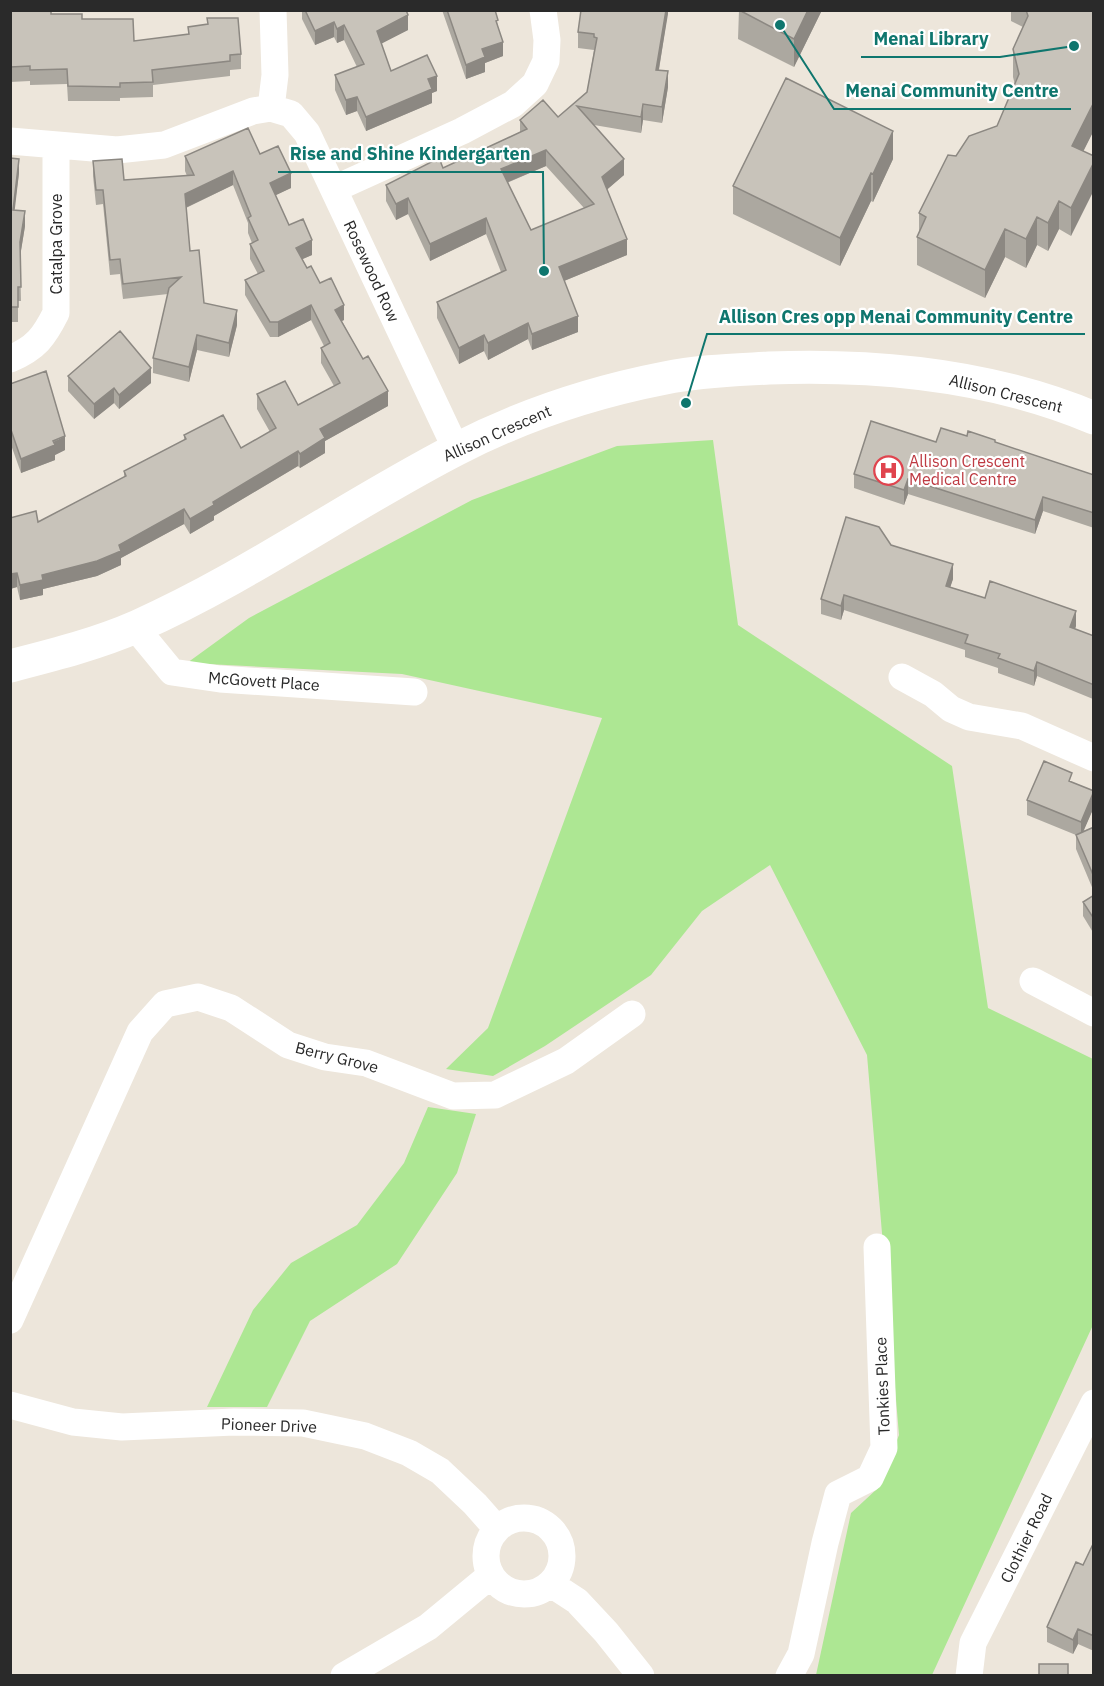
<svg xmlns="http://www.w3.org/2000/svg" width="1104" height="1686" viewBox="0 0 1104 1686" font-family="'IBM Plex Sans',sans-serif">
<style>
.green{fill:#ade793}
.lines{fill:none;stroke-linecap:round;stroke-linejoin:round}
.street{stroke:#fff;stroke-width:27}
.secondary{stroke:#fff;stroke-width:33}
.wall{fill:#aca8a0;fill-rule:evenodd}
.shaded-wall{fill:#8c8882}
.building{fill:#c8c3ba;stroke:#8c8882;stroke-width:1.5;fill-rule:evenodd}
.labels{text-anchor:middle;stroke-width:4.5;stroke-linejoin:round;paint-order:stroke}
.street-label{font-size:16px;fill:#2a2a2a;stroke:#fff}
.health-label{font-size:16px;fill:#be3a42;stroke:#fff;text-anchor:start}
.leader{fill:none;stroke:#0f766e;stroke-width:2}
.callout-dot{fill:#0f766e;stroke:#fff;stroke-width:2}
.callout-label{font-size:18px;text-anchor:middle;font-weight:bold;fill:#0f766e;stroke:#fff;stroke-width:4.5;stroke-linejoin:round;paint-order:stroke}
</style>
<rect width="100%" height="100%" fill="#ede6db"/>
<path class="green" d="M713,440l25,185 214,141 36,242 105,51v266l-161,350h-116l35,-162 27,-25 21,-53 -32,-380 -97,-190 -68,46 -51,64 -106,71 -52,30 -47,-7 42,-41 114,-310 -200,-44 -215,-11 62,-45 223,-118 145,-54z
M428,1107l48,7 -19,59 -60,91 -87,57 -43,86h-60l46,-97 38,-47 66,-38 47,-62z"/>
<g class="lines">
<path class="street" d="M271,108l20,6 16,19 149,316
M10,141l107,9 47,-5 89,-34 18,-3 4,-33 -2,-65
M334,189l128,-58 51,-27 22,-20 11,-23 1,-21 -4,-30
M10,359c26,-11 34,-22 46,-46v-168
M135,627l37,45 48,7 194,13
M902,677l31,17 18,15 18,8 53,9 72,32
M1033,981l61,32
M10,1320l130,-288 25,-28 33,-7 33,11 57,37 37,12 41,6 87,33 42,-1 71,-34 66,-47
M10,1405l63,17 49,5 112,-5 69,1 62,13 44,17 31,18 35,33 22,25
M486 1556a38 38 0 1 1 76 0a38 38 0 1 1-76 0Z
M551,1584l26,17 29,31 35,44
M344,1676l84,-49 63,-52
M789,1676l12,-22 24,-111 13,-49 32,-16 14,-30 -7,-201
M969,1676l4,-33 121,-240"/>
<path class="secondary" d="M10,666c43,-11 87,-22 128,-40 110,-49 212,-122 319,-177 66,-34 136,-57 208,-71 34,-7 70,-8 104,-10 110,-4 223,7 325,50"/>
</g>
<path class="wall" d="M10,10l41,4 31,5 52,22 54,-6v-8l53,27v15l-11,1v6l-77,9v12l-33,1v3h-52l-1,-17 -37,1v-4l-20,1z
M302,10h104l2,20 -27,13 10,28 46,20 -5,2v10l-66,28 -9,-20 -11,4 -11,-25v-15l22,-8 -13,-27 -7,3 -3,-6 -19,8 -13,-26z
M442,10h53l8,46 -18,7v9l-19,7z
M668,10l-9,60 9,17 -6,36 -19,-3 -2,13 -47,-8 30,50 -17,14 20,66 -63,26 14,51 -46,18 -4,-11 -40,21 -4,-9 -25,13 -22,-46v-16l64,-30 -15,-38 -56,27 -22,-47 -12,6 -10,-19v-16l57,-17 77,-36v-12l38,-3 29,-25 7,-42 -16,-2v-16zM546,166l38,42 -53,22 -24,-47z
M739,10h83l-28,57 -56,-28z
M1011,10h83v120l-11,21 -12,85 -12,-7 -11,22 -11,-6 -11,23 -21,-11 -20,41 -68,-33v-28l2,-4v-20l37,-57 41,-30 18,-41 -2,-8v-28l10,-22 -12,-6z
M260,154l31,34 -16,7 14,30 23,30 -10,4 5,9 13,15 24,37 -2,1 46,85 -63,35v12l-25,15 -2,-2 -84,50v4l-24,14 -6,-10 -63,34v7l-24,11 -54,13v6l-23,5 -3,-13 -7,2 28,-67 86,-44v-7l60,-31v-5l57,13 29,-16 -13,-23v-15l41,11 36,-19 -13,-23v-15l3,-2 -13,-26 -33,17h-8l-25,-42v-15l13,-6 -8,-15v-15l2,-1 -4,-10v-10l-15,-38 -47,23 4,43 14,52 33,22 -8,32 -32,-7 -8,32 -36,-9v-15l15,-64 -45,5 -3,-25 -10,1 -7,-71 -7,1 -3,-29v-15l31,19 63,-4 -2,-5v-15z
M10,158l9,15 -5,37 11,16 -5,30 1,45h-3v21h-8z
M893,159l-20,43 -2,-1 -31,65 -107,-52v-28z
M68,376l83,7 -32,26 -5,-6 -20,16 -26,-28z
M10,384l55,66 -10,5v5l-34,13 -11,-31z
M967,436l28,6 99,33v53l-51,-17 -8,23 -127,-40 -4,11 -50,-17v-14z
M891,545l62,34 -3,8 126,39 -1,3 19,7v72l-1,-9 -56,-23 -3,10 -36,-13v-5l-33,-11v-7l-121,-40 -3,10 -20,-6v-15z
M1072,782l22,9v16l-11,24 11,-4v65l-18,-43v-14l-49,-20v-15z
M1094,895v39l-11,-18v-14z
M1094,1542v109l-16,-7 -5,10 -26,-12v-15l36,-62z"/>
<path class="shaded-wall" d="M666,10h2v4l-12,72v-16z
M808,10h14l-28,57v-28z
M408,15v15l-31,16v-15z
M334,22v15l-19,8v-14z
M344,25v15l-7,3v-14z
M503,42v14l-18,7v9l-19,7v-14l16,-16z
M668,71v16l-6,36v-16z
M437,76v15l-5,2v10l-66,28v-14l62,-38z
M357,97v14l-11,4v-15z
M1094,102v28l-22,44v-28z
M643,104v16l-2,13v-16z
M893,131v28l-20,43v-28z
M546,150v16l-45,19v-16z
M19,159v14l-6,52v-15z
M624,159v16l-22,19v-17z
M1094,162v28l-23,46v-28z
M233,171v14l-48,23v-14z
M291,173v15l-21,10v-15z
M871,173v28l-31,65v-28z
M408,198v16l-12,6v-16z
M1059,201v28l-11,22v-28z
M25,211v15l-5,31v-15z
M1037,217v28l-11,23v-29z
M486,218v16l-56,27v-17z
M1005,229v28l-20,41v-28z
M627,239v16l-68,28v-16z
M312,240v15l-16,7v-14z
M311,305v15l-33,17v-15z
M344,305v15l-9,4v-14z
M237,310v15l-8,32v-14z
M578,316v16l-46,18v-16z
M528,323v16l-40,21v-17z
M197,335v15l-8,32v-15z
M484,335v16l-25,13v-16z
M151,368v15l-32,26v-14z
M114,388v15l-20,16v-15z
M388,391v15l-63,35v12l-25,15v-14l20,-25z
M65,436v14l-10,5v5l-34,13v-14z
M298,451v15l-84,50v4l-24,14v-15l23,-17z
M908,479v15l-4,11v-15z
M1043,497v14l-8,23v-14z
M184,509v15l-63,34v7l-24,11 -54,13v6l-23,5v-15l22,-10 77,-30z
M953,564v15l-7,21v-14z
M17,573v14l-7,2v-15z
M844,595v15l-3,10v-14z
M1076,611v15l-6,16v-15z
M1037,662v14l-3,10v-15z
M1094,792v15l-13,30v-15z
M1078,1629v15l-5,10v-14z"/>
<path class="building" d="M10,10h41v4h31v5h51l1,22 55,-7 -1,-7 20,-3 -1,-6h31l3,36 -11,1v6l-78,9 1,12 -33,1v4l-52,-1 -1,-17 -37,1v-4l-20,1z
M305,10h101l2,5 -31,16 14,40 36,-16 10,21 -9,3 4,10 -66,28 -9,-20 -11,3 -11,-25 29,-11 -20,-39 -7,4 -3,-7 -19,9z
M447,10h48l3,10 -2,1 7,21 -21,7 3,8 -19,8z
M581,10h85l-10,60 12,1 -6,36 -19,-3 -2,13 -64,-11 47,53 -22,18 25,62 -68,28 19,49 -46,18 -4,-11 -40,20 -4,-8 -25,13 -22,-46 69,-32 -20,-52 -56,26 -22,-46 -12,6 -10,-19 53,-27 4,10 84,-39 -7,-9 23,-20 15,17 29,-25 10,-54 -3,-1v-3l-16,-2zM546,150l48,54 -63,26 -30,-61z
M739,10h69l-14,29z
M1026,10h68v92l-22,44 22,10v6l-23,46 -12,-7 -11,22 -11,-6 -11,22 -21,-10 -20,41 -68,-33 9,-20 -7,-4 29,-58 8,1 13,-20 28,-10 22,-52 -6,-25 15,-33z
M786,78l107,53 -20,43 -2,-1 -31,65 -107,-52z
M248,128l12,26 18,-8 13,27 -21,10 19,42 14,-6 9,21 -16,8 11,20 4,-2 9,17 11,-5 13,27 -9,5 28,49 5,-3 20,35 -68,38 5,9 -25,16 -2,-3 -85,51 1,3 -24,14 -6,-10 -65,36 2,6 -24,10 -55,14 1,5 -23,5 -3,-12 -7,1v-56l26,-7 2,11 88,-46 -2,-5 62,-32 -2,-4 39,-20 18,33 35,-20 -19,-34 28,-13 13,24 42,-22 -19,-35 9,-5 -19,-38 -33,17h-8l-25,-42 19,-9 -14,-27 8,-4 -10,-22 3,-2 -18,-45 -48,23 5,57 9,-1 5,53 33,7 -8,33 -32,-8 -8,32 -36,-9 16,-70 12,-11 -58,7 -3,-25 -10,1 -7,-70h-7l-3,-29 29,-2 2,21 70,-5 -9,-19z
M10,158l9,1 -6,51 12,1 -5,31 1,45h-3v20h-8z
M120,331l31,37 -32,27 -5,-7 -20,16 -26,-28z
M46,371l19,65 -12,5 2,4 -34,14 -11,-32v-43z
M871,421l65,21 5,-14 26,8 1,-5 27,9v2l99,33v38l-51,-16 -8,23 -127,-41 -4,11 -50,-16z
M846,517l33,10 12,18 62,19 -7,22 39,12 5,-17 86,30 -6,16 24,9v49l-57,-23 -3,9 -36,-13 2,-4 -35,-11 3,-8 -124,-40 -3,11 -20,-7z
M1044,761l28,12 -3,8 25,10 -13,31 -54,-22z
M1094,827v50l-18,-42z
M1094,895v24l-11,-17z
M1094,1542v94l-16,-7 -5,11 -26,-13 29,-65 7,3z
M1039,1664h29v12h-29z"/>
<defs>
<symbol id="hospital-ring" viewBox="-11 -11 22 22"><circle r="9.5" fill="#fff" stroke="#e0444e" stroke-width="1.5"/><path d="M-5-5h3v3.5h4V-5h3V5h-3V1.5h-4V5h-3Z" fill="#e0444e"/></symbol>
</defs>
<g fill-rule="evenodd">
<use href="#hospital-ring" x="872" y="454" width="33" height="33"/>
</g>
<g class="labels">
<g class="street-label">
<text transform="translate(56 244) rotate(-90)" y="6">Catalpa Grove</text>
<text transform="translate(372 271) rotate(65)" y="6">Rosewood Row</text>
<text transform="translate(1006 393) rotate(14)" y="6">Allison Crescent</text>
<text transform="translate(497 433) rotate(-24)" y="6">Allison Crescent</text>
<text transform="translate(264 681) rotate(4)" y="6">McGovett Place</text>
<text transform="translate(337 1057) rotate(14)" y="6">Berry Grove</text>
<text transform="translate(882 1386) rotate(-92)" y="6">Tonkies Place</text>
<text transform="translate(269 1425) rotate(2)" y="6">Pioneer Drive</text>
<text transform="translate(1026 1538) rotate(-64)" y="6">Clothier Road</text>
</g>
<g class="health-label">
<text x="909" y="467">Allison Crescent<tspan x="909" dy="18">Medical Centre</tspan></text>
</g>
</g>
<path class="leader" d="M1074 46L1000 57H861M780 25L834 109H1071M544 271L543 172H278M686 403L707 334H1085"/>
<g class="callout-dot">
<circle cx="1074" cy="46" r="6"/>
<circle cx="780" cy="25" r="6"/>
<circle cx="544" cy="271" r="6"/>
<circle cx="686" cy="403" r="6"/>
</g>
<g class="callout-label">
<text x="931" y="45">Menai Library</text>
<text x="952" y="97">Menai Community Centre</text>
<text x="410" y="160">Rise and Shine Kindergarten</text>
<text x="896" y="323">Allison Cres opp Menai Community Centre</text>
</g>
<rect width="1104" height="1686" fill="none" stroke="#2a2a2a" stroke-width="24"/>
</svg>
